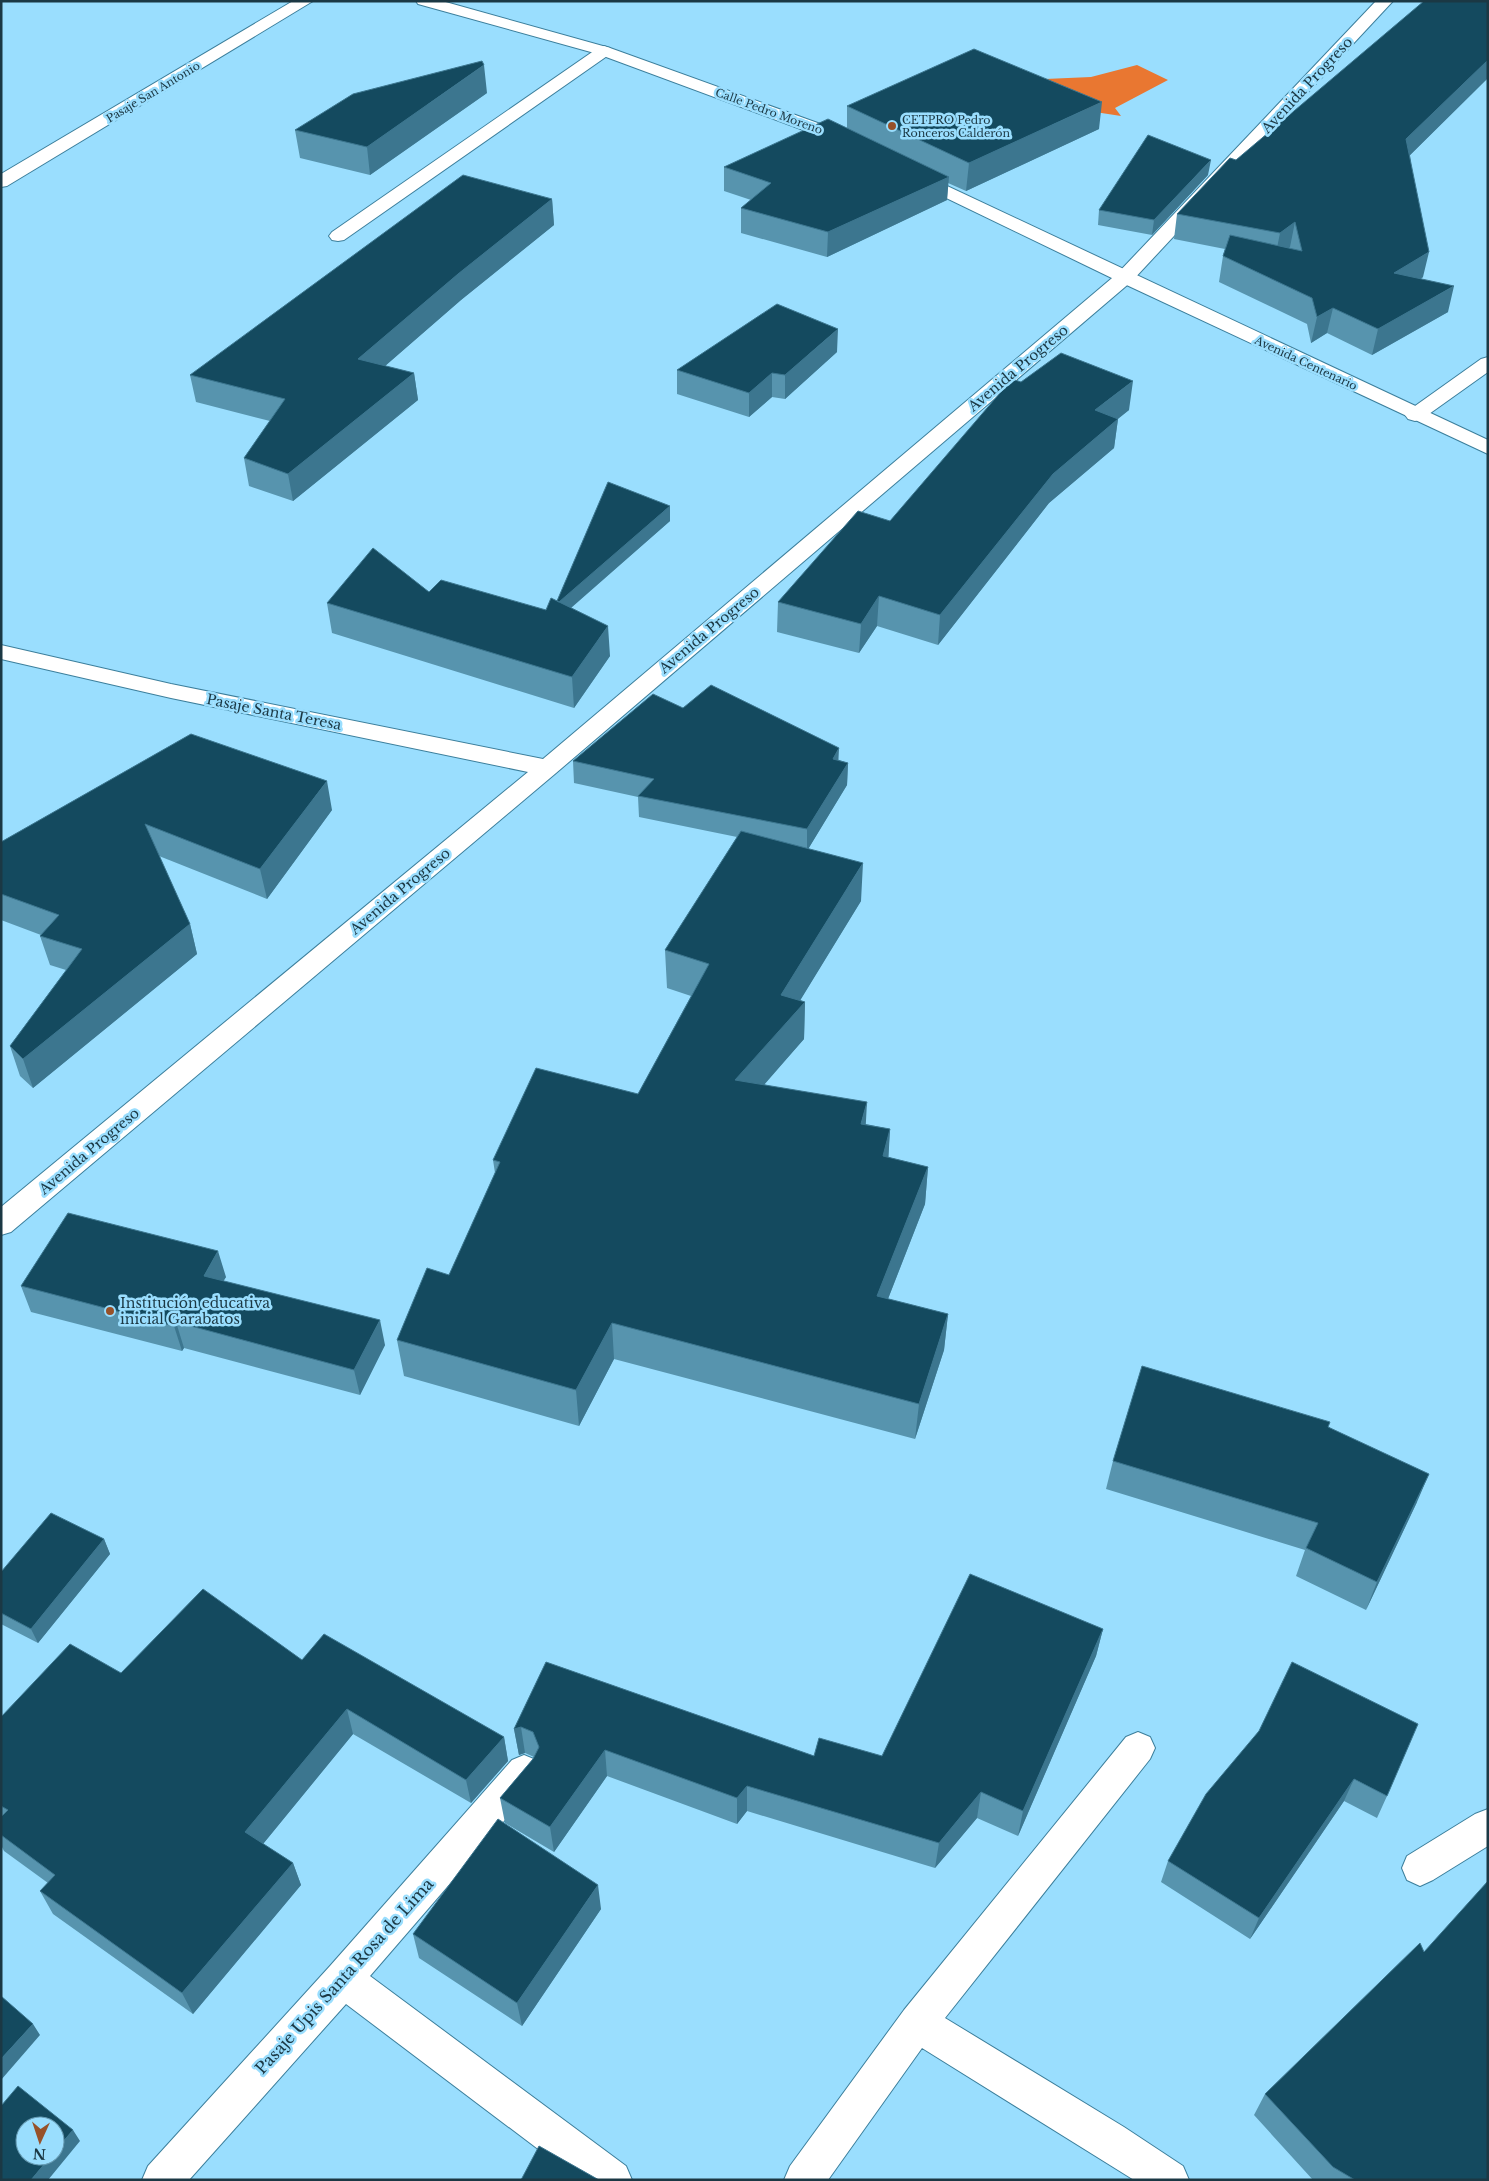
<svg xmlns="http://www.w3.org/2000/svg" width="1489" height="2181" viewBox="0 0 1489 2181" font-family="'Libre Baskerville',serif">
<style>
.forest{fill:#e97731}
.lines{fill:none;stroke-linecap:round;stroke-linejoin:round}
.minor-casing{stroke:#3c7f9c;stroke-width:2}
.major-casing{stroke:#3c7f9c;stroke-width:2}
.minor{fill:#fff;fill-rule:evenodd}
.major{fill:#fff;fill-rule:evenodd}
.wall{fill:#5794ae}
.shaded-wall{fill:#3c768f}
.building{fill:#144a5f;stroke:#3c768f}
.poi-dot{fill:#975129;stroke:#9adefe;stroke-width:2}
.labels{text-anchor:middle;stroke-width:5;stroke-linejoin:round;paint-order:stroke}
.far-street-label{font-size:11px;fill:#1b3844;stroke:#9adefe}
.far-poi-label{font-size:11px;fill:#1b3844;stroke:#9adefe;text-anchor:start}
.street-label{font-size:14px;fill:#1b3844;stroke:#9adefe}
.poi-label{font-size:14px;fill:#1b3844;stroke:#9adefe;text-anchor:start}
.near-street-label{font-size:16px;fill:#1b3844;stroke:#9adefe}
</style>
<rect width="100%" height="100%" fill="#9adefe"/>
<path class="forest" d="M1137,65l31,15 -53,28 6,8 -39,-6 -37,-31 46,-2z"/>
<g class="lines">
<defs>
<path id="minor" d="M293,1h20l-306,185 -6,1v-13z
M1376,1h17l-261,280 -576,492 -545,459 -10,3v-28l527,-435 -357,-74 -170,-39v-14l170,39 372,75 575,-486z
M604,46l6,2 2,3 -2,3 -266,186 -6,1 -6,-1 -3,-4 3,-4 266,-184z
M1488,357v15l-66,47 -7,2 -7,-2 -3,-4 3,-4 73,-52z
M1138,1732l12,5 5,11 -5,11 -205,259 179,109 59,39 6,14h-55l-212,-132 -94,132h-44l6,-14 114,-156 222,-273z
M524,1755l12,5 5,12 -5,12 -166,192 256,190 6,14h-53l-233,-176 -157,176h-47l6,-14 182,-200 182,-206z
M1488,1809v37l-55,34 -13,6 -13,-6 -5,-12 5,-12 68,-42z"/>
<path id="major" d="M416,1h26l168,47 216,78 25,12 3,4 -3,4c-13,3 -26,-7 -37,-12l-216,-80 -180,-50z
M913,170l575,270v14l-370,-173 -211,-102 -3,-4 3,-4z"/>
</defs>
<use href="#minor" class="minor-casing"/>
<use href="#major" class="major-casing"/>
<use href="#minor" class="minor"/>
<use href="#major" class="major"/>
</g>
<path class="wall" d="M1488,1v77l-78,77 13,122 -2,2 27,33 -76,43 -45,-22 -16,10 -4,-19 -88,-42 4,-26 2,-7 -51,-10 3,-25 59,-54z
M487,93l-117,82 -70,-17 -5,-28z
M847,106l252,23 -133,62 -18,-8 -1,17 -120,57 -86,-24v-25l10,-8 -27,-9v-24l123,-39z
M1208,175l-56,60 -54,-10 1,-15z
M552,199l2,26 -93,75 -76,66 29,7 4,27 -125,101 -44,-15 -5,-28 26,-37 -74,-19 -6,-27z
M837,352l-52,47 -13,-2 -23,20 -72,-23v-24z
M1021,382l108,28 -11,9 -4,29 -65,55 -111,142 -61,-19 -18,27 -82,-21 1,-30 112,-81z
M670,506v15l-99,87 39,48 -36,52 -242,-75 -5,-30 102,-11 117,18z
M683,708l165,55 -1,22 -39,64 53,52 -61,99 5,2 -1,37 -40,45 102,40 24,5 -2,28 40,10 -3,37 -37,95 60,15 -4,36 -29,89 -301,-80 -35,67 -175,-50 -7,-36 52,-65 46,-102 -2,-13 145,-66 53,-98 -24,-8 -2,-38 72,-113 -98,-20 -1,-20 -64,-14 -1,-22z
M191,734l141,76 -65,89 -108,-43 31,68 7,30 -164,134 -13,-12 -10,-30 56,-76 -16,-5 -10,-29 1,-1 -40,-15v-78z
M226,1277l-3,4 162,64 -25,50 -176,-47 -2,3 -151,-39 -10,-26z
M1329,1427l88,75 -51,108 -70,-34 9,-26 -199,-61 7,-28z
M104,1539l6,15 -72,89 -37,-19v-52z
M1103,1629l-7,27 -78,180 -41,-18 -42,50 -188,-57 -10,13 -130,-48 -53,76 -49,-29 -5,-25 33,-39 1,-2 -9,-4 -6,2 -5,-26 32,-67 268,94h68z
M302,1660l202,77 4,24 -37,42 -118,-69 -90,110 30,19 8,22 -108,129 -140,-100 -13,-23 8,-8 -44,-32 -3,-6v-128l120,-44z
M1259,1731l128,65 -10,22 -33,-17 -94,138 -89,-57 7,-21z
M601,1909l-79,117 -103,-68 -6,-24z
M1424,1952l64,228h-175l-59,-65 11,-21z"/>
<path class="shaded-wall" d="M1488,60v18l-87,86 5,-25z
M484,65l3,28 -117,82 -3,-28z
M1102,102l-3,27 -133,62 3,-28z
M1211,160l-3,15 -56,60 2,-15z
M949,177l-2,23 -120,57 1,-25z
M552,199l2,26 -93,75 -99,86 -4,-27 100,-85z
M1295,222l-5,25 -15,11 5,-25z
M1429,252l-6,25 -35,21 6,-25z
M1454,286l-6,26 -76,43 6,-26z
M1333,308l-6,25 -16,10 6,-26z
M838,329l-1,23 -52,47v-24z
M414,373l4,27 -125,101 -5,-27z
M772,373v24l-23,20v-24z
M1133,381l-4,29 -37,29 3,-29z
M1118,419l-4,29 -65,55 -111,142 2,-30 113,-141z
M670,506v15l-113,99 -1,-16z
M879,596l-2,30 -18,27 2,-29z
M608,626l2,30 -36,52 -2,-31z
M839,748l-1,21 -5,-10z
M848,763l-1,22 -40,66v-22z
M327,781l5,29 -65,89 -7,-30z
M863,863l-2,38 -74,121 18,-20 -1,37 -68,78 -1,-37 46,-85z
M190,924l7,30 -164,134 -10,-29z
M867,1102l-2,37 -4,-15z
M890,1129l-2,37 -5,-10z
M928,1167l-3,37 -50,128 2,-36z
M218,1251l8,26 -15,24 -7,-25z
M948,1314l-4,36 -29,89 4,-35z
M380,1320l5,25 -25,50 -6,-25z
M176,1322l8,26 -2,3 -8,-25z
M612,1323l2,36 -35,67 -3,-36z
M1429,1474l-12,28 -51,108 11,-28z
M104,1539l6,15 -72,89 -7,-14z
M1103,1629l-7,27 -78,180 5,-25z
M347,1709l6,25 -99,121 -9,-23z
M521,1727l4,26 -6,2 -5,-26z
M504,1737l4,24 -37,42 -5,-23z
M605,1750l2,26 -53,76 -4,-25z
M1354,1779l-10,22 -94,138 9,-21z
M747,1786v25l-10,13v-26z
M981,1792l-4,26 -42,50 4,-25z
M293,1863l8,22 -108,129 -11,-21z
M598,1885l3,24 -79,117 -5,-23z
M33,2024l7,11 -39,45v-21z
M73,2130l7,11 -32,39h-17l20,-24h4v-5z"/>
<path class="building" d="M1424,1h64v59l-82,79 23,113 -35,21 60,13 -76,43 -45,-21 -16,9 -5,-19 -89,-42 7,-21 72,16 -7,-29 -15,11 -103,-19 53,-56 6,2z
M974,49l128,53 -133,61 -122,-57z
M482,61l2,4 -117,82 -72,-17 58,-36z
M828,119l121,58 -121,55 -87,-24 30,-25 -47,-16z
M1148,135l63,25 -57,60 -55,-10z
M463,175l89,24 -94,75 -100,85 56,14 -126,101 -44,-16 41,-59 -95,-24z
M777,304l61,25 -53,46 -13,-2 -23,20 -72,-23z
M1061,353l72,28 -38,29 23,9 -65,55 -113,141 -61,-19 -18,28 -83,-22 80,-91 32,10 122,-142 9,3z
M608,482l62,24 -111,96 -2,-1z
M373,548l56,44 12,-12 105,30 5,-12 57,28 -36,51 -245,-74z
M711,685l128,63 -6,11 15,4 -41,66 -169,-33 16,-17 -81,-18 80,-67 30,14z
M191,734l136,47 -67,88 -115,-45 45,100 -167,135 -13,-13 72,-97 -42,-13 19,-21 -58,-21v-52z
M741,831l122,32 -82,132 24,7 -70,78 132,22 -6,22 29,5 -7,27 45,11 -51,129 71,18 -29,90 -307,-81 -36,67 -179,-50 30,-72 22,7 51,-113 -7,-2 43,-92 102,26 71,-130 -44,-14z
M68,1213l150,38 -14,25 176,44 -26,50 -178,-48 -2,4 -153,-40z
M1142,1366l188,56 -2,5 101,47 -52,108 -71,-34 12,-25 -205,-62z
M51,1513l53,26 -73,90 -30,-16v-41z
M970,1574l133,55 -80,182 -42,-19 -42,51 -192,-57 -10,12 -132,-48 -55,77 -50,-29 33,-39 6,-12 -6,-15 -12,-5 -7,2 32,-67 268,94 5,-18 63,18z
M203,1589l99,71 22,-26 180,103 -38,43 -119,-71 -102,123 48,31 -111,130 -142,-102 15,-16 -54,-40v-18l7,-7 -7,-4v-89l69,-73 51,29z
M1292,1662l126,62 -31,72 -33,-17 -95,139 -91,-57 38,-67 53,-63z
M498,1819l100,66 -81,118 -104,-69z
M1488,1881v299h-133l-22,-13 -68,-73 155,-151 4,9z
M1,1996l32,28 -32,35z
M18,2086l55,44 -18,21v-25h-30v30h26l-20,24h-30v-74z
M539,2146l60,34h-78z"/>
<g class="poi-dot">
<circle cx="892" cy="126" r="5"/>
<circle cx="110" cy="1311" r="5"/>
</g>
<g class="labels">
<g class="far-street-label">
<text transform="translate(153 92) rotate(-31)" y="4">Pasaje San Antonio</text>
<text transform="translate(769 111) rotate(20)" y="4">Calle Pedro Moreno</text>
<text transform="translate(1306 363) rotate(25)" y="4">Avenida Centenario</text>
</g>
<g class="far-poi-label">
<text x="902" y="124">CETPRO Pedro<tspan x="902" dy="13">Ronceros Calderón</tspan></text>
</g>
<g class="street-label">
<text transform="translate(1307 85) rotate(-47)" y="5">Avenida Progreso</text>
<text transform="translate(1018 368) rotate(-40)" y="5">Avenida Progreso</text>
<text transform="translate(709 630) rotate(-40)" y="5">Avenida Progreso</text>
<text transform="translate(274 712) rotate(11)" y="5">Pasaje Santa Teresa</text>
<text transform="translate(400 891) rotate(-40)" y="5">Avenida Progreso</text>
<text transform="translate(89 1151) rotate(-40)" y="5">Avenida Progreso</text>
</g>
<g class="poi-label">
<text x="120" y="1308">Institución educativa<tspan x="120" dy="16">inicial Garabatos</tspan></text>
</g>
<g class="near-street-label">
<text transform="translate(344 1976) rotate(-48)" y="6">Pasaje Upis Santa Rosa de Lima</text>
</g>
</g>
<rect width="1489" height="2181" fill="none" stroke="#1b3844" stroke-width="5"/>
<g transform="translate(40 2141) rotate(183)"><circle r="24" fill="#9adefe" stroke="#679cb4"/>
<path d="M0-4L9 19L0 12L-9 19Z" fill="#975129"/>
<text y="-8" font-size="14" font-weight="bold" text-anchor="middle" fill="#1b3844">N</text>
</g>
</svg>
